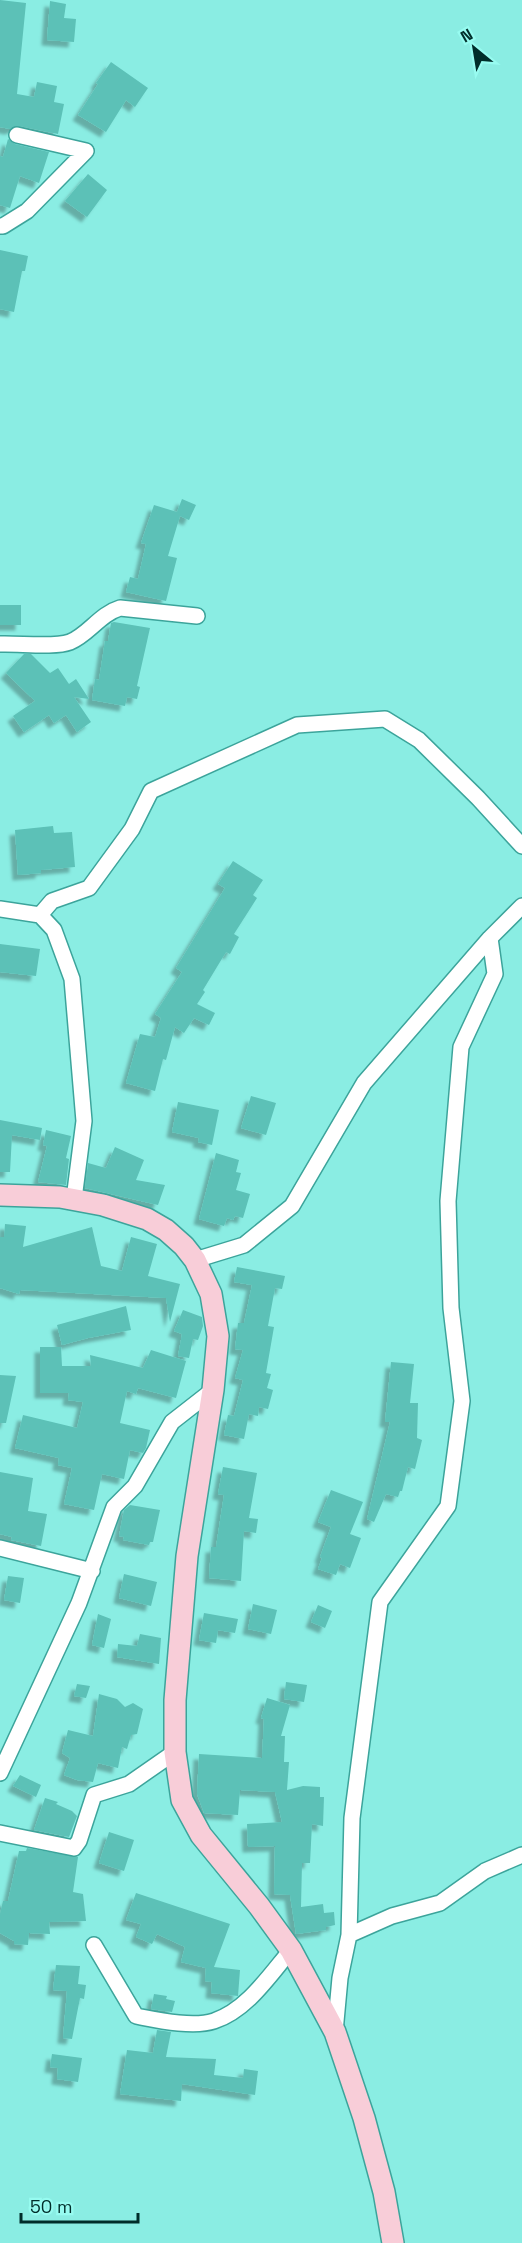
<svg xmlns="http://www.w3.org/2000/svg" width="522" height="2243" viewBox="0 0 522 2243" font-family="'Space Grotesk',sans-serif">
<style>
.building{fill:#5cc1b7;filter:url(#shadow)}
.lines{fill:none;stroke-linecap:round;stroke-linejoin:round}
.minor-casing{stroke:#3ca49b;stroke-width:18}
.secondary-casing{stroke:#3ca49b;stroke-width:24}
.minor{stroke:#fff;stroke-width:15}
.secondary{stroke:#f8cdd8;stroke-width:21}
</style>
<defs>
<filter id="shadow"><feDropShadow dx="-5.5" dy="5.5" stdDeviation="1.5" flood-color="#0004"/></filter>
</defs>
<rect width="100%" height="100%" fill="#8aede3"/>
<path class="building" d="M0,0l26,3 -9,91 17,3 3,-15 20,4 -3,16 10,2 -6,30 -39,-8 -9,3 -10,-2z
M50,1l16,3 -2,14 12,1 -2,23 -27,-2z
M111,62l37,26 -13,19 -9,-7 -20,32 -28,-17 20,-31 -2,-1z
M8,139l7,5 34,8 -10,31 -19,-7 -10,32 -10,-3v-49l3,1z
M88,174l19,16 -20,27 -22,-16z
M0,250l28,6 -3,15h-3l-8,41 -14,-3z
M182,499l14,6 -7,15 -9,-4 -12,40 9,2 -11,43 -40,-9 4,-15 8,2 8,-35 -5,-1 13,-38 23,7z
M0,605h21v20h-21z
M114,622l36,6 -13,58 3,1 -3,12 -10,-2 -2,9 -33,-6 3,-21 4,1 6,-39h3l3,-18z
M24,654h7l19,19 8,-5 11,16 7,-5 13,20 -15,-2 17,25 -14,10 -11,-17 -12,8 -5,-8 -25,17 -11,-16 22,-15 -29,-28z
M53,826l1,7 18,-1 3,35 -34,3v3l-23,2 -3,-45z
M233,861l30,19 -10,15 4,3 -23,36 5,3 -9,17 -4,-2 -23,38 2,2 -8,12 18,9 -6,12 -15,-7 -10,15 -9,-6 -9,33 -3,-1 -8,32 -29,-8 14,-49 15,3 6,-19 -6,-4 27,-42 -6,-4 49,-80 -7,-4z
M0,944l40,5 -4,27 -36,-4z
M251,1096l25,7 -10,32 -25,-7z
M178,1102l41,8 -7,35 -14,-3 1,-4 -27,-6z
M0,1120l42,8 -2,12 -28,-5 -2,37h-10z
M46,1130l25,6 -5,22 3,1 -3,26 -28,-3 9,-36 -4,-1z
M115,1147l29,13 -8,20 29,5 -7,20 -73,-17 3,-25 18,5z
M216,1153l23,7 -3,12 5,1 -5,17 14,4 -7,24 -8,-2 -2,4 -6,-2 -3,8 -25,-7z
M5,1224l21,2 -3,21 69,-20 9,39 21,5 9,-34 26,7 -9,32 32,8 -10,38 -4,-24 -146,-8 -1,4 -19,-6v-51h4z
M237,1267l48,9 -3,13 -7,-1 -7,38 6,1 -8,46 5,1 -4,14 6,2 -5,19 -9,-2 -1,9 -9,-2 -5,25 -20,-4 4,-20 6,1 9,-36 -8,-2 8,-28 -8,-1 3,-26h6l8,-38 -18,-3z
M126,1306l5,24 -43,8 -26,7 -5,-20z
M183,1310l19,7 1,9 -5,14 -5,-1 -4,19 -11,-2 4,-22 -8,-3z
M40,1347h21l1,19h29l-1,-11 53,13 8,-18 35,11 -10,37 -38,-10 -2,6 -9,-3 -7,32 30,7 -4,18 -3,5 -13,-3 -6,29 -22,-5 -8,36 -30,-6 8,-36 -14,-3 1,-7 -44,-10 8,-33 54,13 6,-26 -15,-2 1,-7h-29z
M391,1362l23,2 -4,39h8l-1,35 5,2 -7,29 -7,-2 -6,24h-2l-2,6 -12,-3 -12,28 -7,-3 23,-97h-5z
M0,1375l16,1 -10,47h-6z
M223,1467l34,6 -8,45 9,1 -2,14 -12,-2 -3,50 -32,-3 2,-31h5l8,-52 -6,-1z
M0,1472l33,6 -5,33 19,3 -6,32 -30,-6 1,-3 -12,-3z
M331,1490l32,12 -13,32 11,4 -11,30 -10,-4 -4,11 -18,-6 4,-11 -2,-1 11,-30 -13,-5z
M130,1505l30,5 -7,32h-3l-1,3 -26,-5 1,-3 -5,-1 5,-26z
M124,1574l33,8 -6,24 -32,-8z
M8,1576l16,2 -4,25 -16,-3z
M253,1604l24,6 -6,24 -23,-5z
M318,1605l14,6 -7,17 -14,-6z
M204,1613l34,6 -3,14 -17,-3 -2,13 -17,-3z
M98,1614l13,5 -7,29 -12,-3z
M140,1634l21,4 -2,26 -42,-7 1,-13 19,2z
M286,1682l21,3 -3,17 -20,-3z
M77,1684l13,2 -4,12 -12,-2z
M99,1694l18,5 8,8 8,-4 10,6 -6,25 -6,1 -4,14 -5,-2 -4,21 -20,-5 -5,19 -16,-2 -13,-5 6,-17 -8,-5 6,-23 25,6z
M267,1698l23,7 -9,31h4l-1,26h5l-2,28 16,-4 17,1v10h4l-1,29 -11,-2 -2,39h-8l-1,44 22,-3 1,9 10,-1 1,13 -9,2v3l-30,4 -6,-39 -16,-1 1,-48 -27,1 -1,-23 35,-2 -7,-30 -35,-2 -2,25 -34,-2 -7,-19 2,-40 63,4 2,-39 -3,-1z
M20,1775l21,10 -5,12 -23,-11z
M45,1798l13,4 -2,2 16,7 5,5 -8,21 -35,-7z
M109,1832l25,8 -10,31 -25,-8z
M27,1848l51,9 -5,35 10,2 3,27 -37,1 1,12 -21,-1 -1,12 -14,-1v-3l-14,-8v-19l3,-13h5l11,-50h7z
M136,1893l94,31 -16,43 26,3 -2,26 -27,-3 1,-11 -7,-1 1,-13 -25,-6 4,-15 -28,-13 -5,10 -16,-7 5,-13 -15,-4z
M56,1965l24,1 -2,18 8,1 -2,14 -4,-1 -8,41 -9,-1 4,-47 -14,-1z
M154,1994l13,2 -1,3 9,2 -3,11 -21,-3z
M157,2030l14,2 -5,25 50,2 -2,16 29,3 1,-9 14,2 -3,24 -73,-11 -1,17 -61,-7 7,-44 26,3z
M52,2054l30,4 -4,24 -21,-3 1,-11 -8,-1z"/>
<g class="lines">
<defs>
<path id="minor" d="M17,135l69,16
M0,226h3l24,-15 59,-60
M0,644c18,-1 54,4 70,-2 18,-7 30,-28 50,-34l77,8
M0,909l40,6 14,15 18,49 12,142 -10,78
M40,915l12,-14 37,-13 43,-59 19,-38 146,-66 88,-6 34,21 59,58 44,48
M195,1260l49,-15 48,-39 72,-123 126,-145 32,-32
M0,1548l92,23
M0,1773l79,-170 35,-96 21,-21 37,-64 41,-32
M0,1833l74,15 5,-7 15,-46 35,-11 46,-32
M349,1935l43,-19 48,-13 45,-32 37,-16
M94,1945l42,71c21,4 57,12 78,5 33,-11 55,-45 77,-71
M335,2032l5,-54 9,-43 3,-117 28,-216 68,-96 14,-105 -11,-93 -3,-107 13,-154 34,-73 -5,-36"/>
<path id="secondary" d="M0,1195l60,2 43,8 44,14 19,11 18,16 11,14 16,34 7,42 -5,54 -26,166 -12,144v52l7,48 19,35 58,71 32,44 44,82 29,86 20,74 9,51"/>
</defs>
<use href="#minor" class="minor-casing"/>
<use href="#secondary" class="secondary-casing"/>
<use href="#minor" class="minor"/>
<use href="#secondary" class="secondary"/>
</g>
<g transform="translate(474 48) rotate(330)" stroke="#97fbf0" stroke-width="4.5" paint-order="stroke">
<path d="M0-4.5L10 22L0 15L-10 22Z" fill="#002d2a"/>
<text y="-9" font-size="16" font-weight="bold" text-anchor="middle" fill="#002d2a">N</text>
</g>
<path d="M21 2213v9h117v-9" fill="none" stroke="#002d2a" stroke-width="3"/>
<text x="30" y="2213" font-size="18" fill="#002d2a" stroke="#97fbf0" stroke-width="4.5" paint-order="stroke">50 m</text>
</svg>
